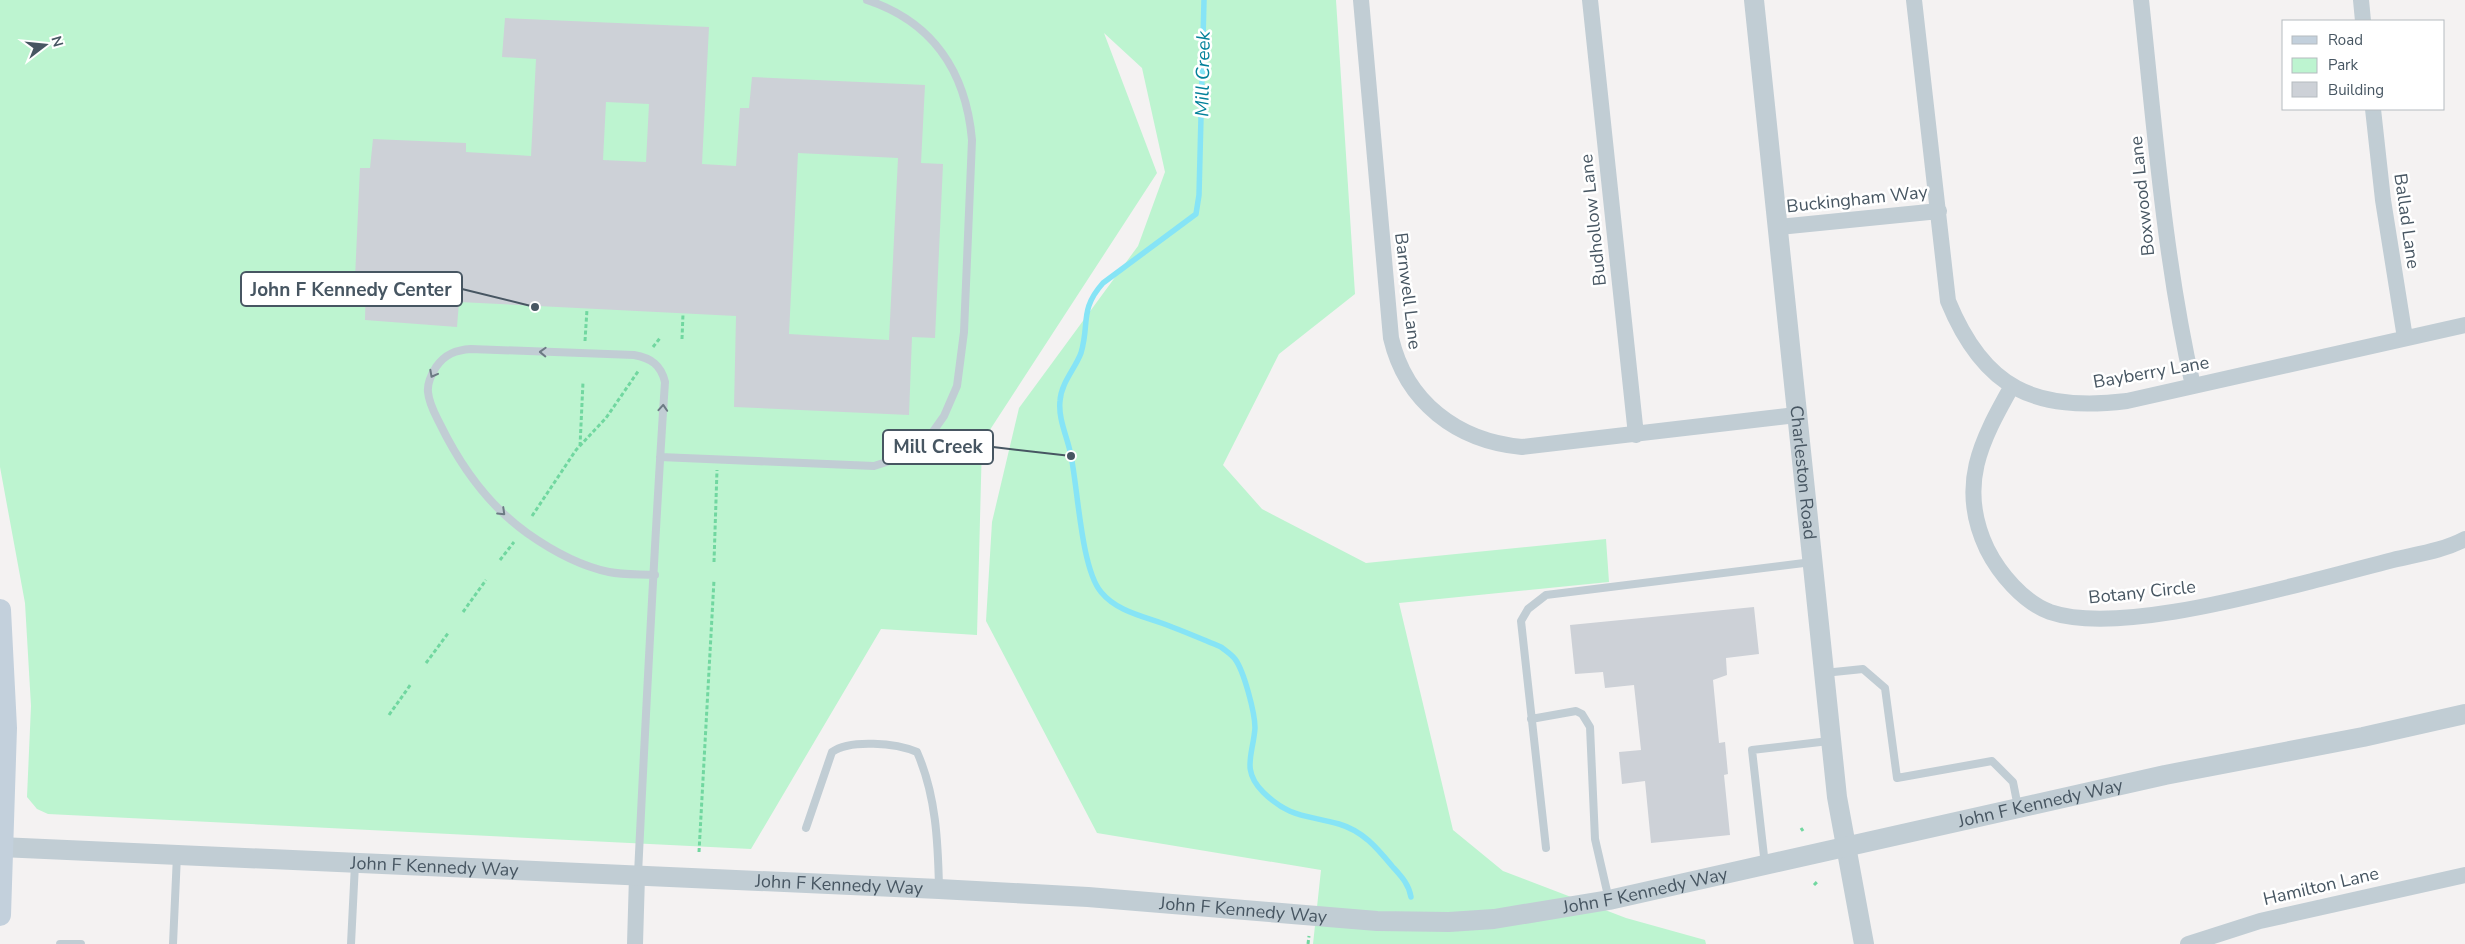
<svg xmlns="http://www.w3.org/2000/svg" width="2465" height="944" viewBox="0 0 2465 944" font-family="'Nunito Sans',sans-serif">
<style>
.green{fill:#bdf4d0}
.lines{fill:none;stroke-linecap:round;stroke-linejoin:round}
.stream{stroke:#86e4f6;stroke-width:5.5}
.building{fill:#cdd1d7;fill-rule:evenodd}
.path{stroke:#71d7a0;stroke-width:3;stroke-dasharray:4 2.5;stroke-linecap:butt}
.service{stroke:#c1cdd4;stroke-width:8}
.minor{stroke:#c1cdd4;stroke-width:16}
.tertiary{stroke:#c1cdd4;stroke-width:20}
.secondary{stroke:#c3d0dc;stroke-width:22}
.oneway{stroke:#6c7a84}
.labels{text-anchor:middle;stroke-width:5;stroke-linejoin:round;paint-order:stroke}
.street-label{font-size:18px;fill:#475662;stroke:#fff}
.water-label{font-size:19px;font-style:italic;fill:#03819a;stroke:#fff}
.leader{fill:none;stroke:#475662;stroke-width:2}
.callout-dot{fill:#475662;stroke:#fff;stroke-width:2}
.callout{fill:#fff;stroke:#475662;stroke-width:2}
.callout-label{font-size:19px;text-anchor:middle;font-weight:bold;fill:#475662}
</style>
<rect width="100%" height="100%" fill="#f4f2f2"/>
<path class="green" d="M0,0h1336l19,294 -76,60 -56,111 39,44 104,54 240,-24 3,43 -210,21 54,227 50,41 123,47 79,22 1,4h-393l8,-74 -224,-37 -111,-212 6,-99 27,-114 119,-162 27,-74 -23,-104 -38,-35 53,140 -175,269 -5,193 -96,-6 -130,220 -703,-35 -11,-5 -10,-12 4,-91 -6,-103 -25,-136z"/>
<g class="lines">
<path class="stream" d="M1204,0l-5,195 -3,19 -93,69c-24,27 -13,40 -22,70 -6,16 -20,30 -21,48 -2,19 8,37 11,55 7,33 10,112 30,136 17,21 47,25 71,35 16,6 32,13 49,20 5,4 10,7 14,12 9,12 20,54 20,69 -2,27 -14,42 8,64 26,26 44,23 76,32 24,7 38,24 53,42 9,10 17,18 19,31"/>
</g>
<path class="building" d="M505,18l204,9 -7,137 34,2 4,-58h9l3,-31 173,8 -4,78 22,1 -8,174 -23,-1 -3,78 -175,-8 2,-91 -277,-14 -2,25 -92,-7 1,-41 -11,-1 5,-110h10l3,-29 93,4v9l65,4 5,-97 -34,-2zM606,102l43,2 -3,58 -43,-2zM798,153l100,5 -9,182 -100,-6z
M1754,607l5,47 -33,4 1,17 -14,5 6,63 6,-1 3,32 -4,1 6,60 -79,8 -6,-62 -23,3 -3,-32 22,-2 -7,-65 -29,3 -2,-16 -28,2 -5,-49z"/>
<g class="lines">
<path class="path" d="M682,339l1,-25
M585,341l2,-32
M653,347l7,-9
M580,446l3,-64
M532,516l44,-66 30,-32 33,-48
M500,560l14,-18
M714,562l3,-92
M463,612l23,-32
M426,663l23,-31
M389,715l22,-31
M1801,828l2,3
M699,852l15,-272
M1814,885l3,-3
M1308,944l1,-8"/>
<path class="service" d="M660,457l214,9 28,-9 25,-17 17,-24 13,-30 7,-54 8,-192c-6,-68 -39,-118 -105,-140
M1824,673l39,-4 22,19 12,90 95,-17 21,21 5,25
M1531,719l45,-8 6,3 8,13 5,112 14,61
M806,828l26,-76c18,-13 64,-9 85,0 19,43 21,90 22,136
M1546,848l-25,-227 7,-12 18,-14 266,-33
M1765,865l-13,-115 77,-9
M638,874c8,-164 16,-328 27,-492 -4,-17 -14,-24 -31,-27l-163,-6c-15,1 -26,5 -35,18 -5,8 -9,16 -8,25 1,12 7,22 12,32 21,43 48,81 87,109 24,17 53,33 82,39 15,3 31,2 46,3
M60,944h21
M173,944l4,-89
M351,944l4,-80"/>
<path class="minor" d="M1361,0l30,338c15,64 66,103 131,109l274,-32
M1590,0l46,435
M1914,0l34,301c36,88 87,111 179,100l338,-76
M2141,0c14,130 23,258 52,386
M2361,0l2,21
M2373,109l10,91 22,138
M1779,227l160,-16
M2012,386c-31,55 -55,100 -25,163 12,24 36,53 63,63 64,22 203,-16 270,-33 25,-6 49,-13 73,-19 25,-6 49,-9 72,-21
M635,944l2,-68
M2188,944l72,-23 205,-46"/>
<g class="tertiary">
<path id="s1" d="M1754,0l83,797 27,147"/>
<path id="s2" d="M0,847l939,42 149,8 289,24 72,1 45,-3 115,-19 556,-125 198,-38 102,-23"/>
</g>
<path class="secondary" d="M0,610l6,118 -6,187"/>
</g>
<defs><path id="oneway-chevron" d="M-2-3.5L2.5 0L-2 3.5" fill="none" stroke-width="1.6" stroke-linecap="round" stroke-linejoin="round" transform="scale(1.25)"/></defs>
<g class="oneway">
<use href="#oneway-chevron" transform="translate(543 352) rotate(-178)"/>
<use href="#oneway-chevron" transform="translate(433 374) rotate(118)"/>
<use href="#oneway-chevron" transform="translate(663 408) rotate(-86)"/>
<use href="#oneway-chevron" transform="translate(502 512) rotate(44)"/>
</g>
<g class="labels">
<g class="street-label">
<text transform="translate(2142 196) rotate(-96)" y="6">Boxwood Lane</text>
<text transform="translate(1857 199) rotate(-6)" y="6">Buckingham Way</text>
<text transform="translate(1593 220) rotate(-96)" y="6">Budhollow Lane</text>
<text transform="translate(2407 221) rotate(82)" y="6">Ballad Lane</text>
<text transform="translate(1408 291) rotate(83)" y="6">Barnwell Lane</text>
<text transform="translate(2151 372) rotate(-10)" y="6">Bayberry Lane</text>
<text dy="6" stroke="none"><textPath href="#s1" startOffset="475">Charleston Road</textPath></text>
<text transform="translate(2142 592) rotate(-6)" y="6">Botany Circle</text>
<text dy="6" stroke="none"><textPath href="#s2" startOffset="2055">John F Kennedy Way</textPath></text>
<text dy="6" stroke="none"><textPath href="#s2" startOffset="435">John F Kennedy Way</textPath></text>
<text dy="6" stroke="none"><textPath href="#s2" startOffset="840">John F Kennedy Way</textPath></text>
<text transform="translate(2321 886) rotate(-13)" y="6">Hamilton Lane</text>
<text dy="6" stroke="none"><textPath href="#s2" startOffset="1650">John F Kennedy Way</textPath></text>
<text dy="6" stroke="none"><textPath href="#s2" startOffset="1245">John F Kennedy Way</textPath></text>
</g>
<g class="water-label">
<text transform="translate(1202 74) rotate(-89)" y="7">Mill Creek</text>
</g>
</g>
<path class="leader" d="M535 307L462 289M1071 456L993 447"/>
<g class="callout-dot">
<circle cx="535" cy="307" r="5"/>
<circle cx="1071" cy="456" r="5"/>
</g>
<g class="callout">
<rect x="241" y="272" width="221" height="34" rx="5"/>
<rect x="883" y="430" width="110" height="34" rx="5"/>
</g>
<g class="callout-label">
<text x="351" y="296">John F Kennedy Center</text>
<text x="938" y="453">Mill Creek</text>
</g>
<rect x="2282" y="20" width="162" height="90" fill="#ffffff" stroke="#b5bbc0"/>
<rect x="2292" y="36" width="25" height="8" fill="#c3d0dc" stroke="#b5bbc0"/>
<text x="2328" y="45" font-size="15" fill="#475662">Road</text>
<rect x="2292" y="58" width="25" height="15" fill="#bdf4d0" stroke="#b5bbc0"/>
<text x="2328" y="70" font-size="15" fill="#475662">Park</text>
<rect x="2292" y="82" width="25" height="15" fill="#cdd1d7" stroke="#b5bbc0"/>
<text x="2328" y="95" font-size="15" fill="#475662">Building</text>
<g transform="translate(45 45) rotate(74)" stroke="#ffffff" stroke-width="4" paint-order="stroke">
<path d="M0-4L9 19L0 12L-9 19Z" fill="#475662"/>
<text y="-8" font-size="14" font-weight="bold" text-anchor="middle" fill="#475662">N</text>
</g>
</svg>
